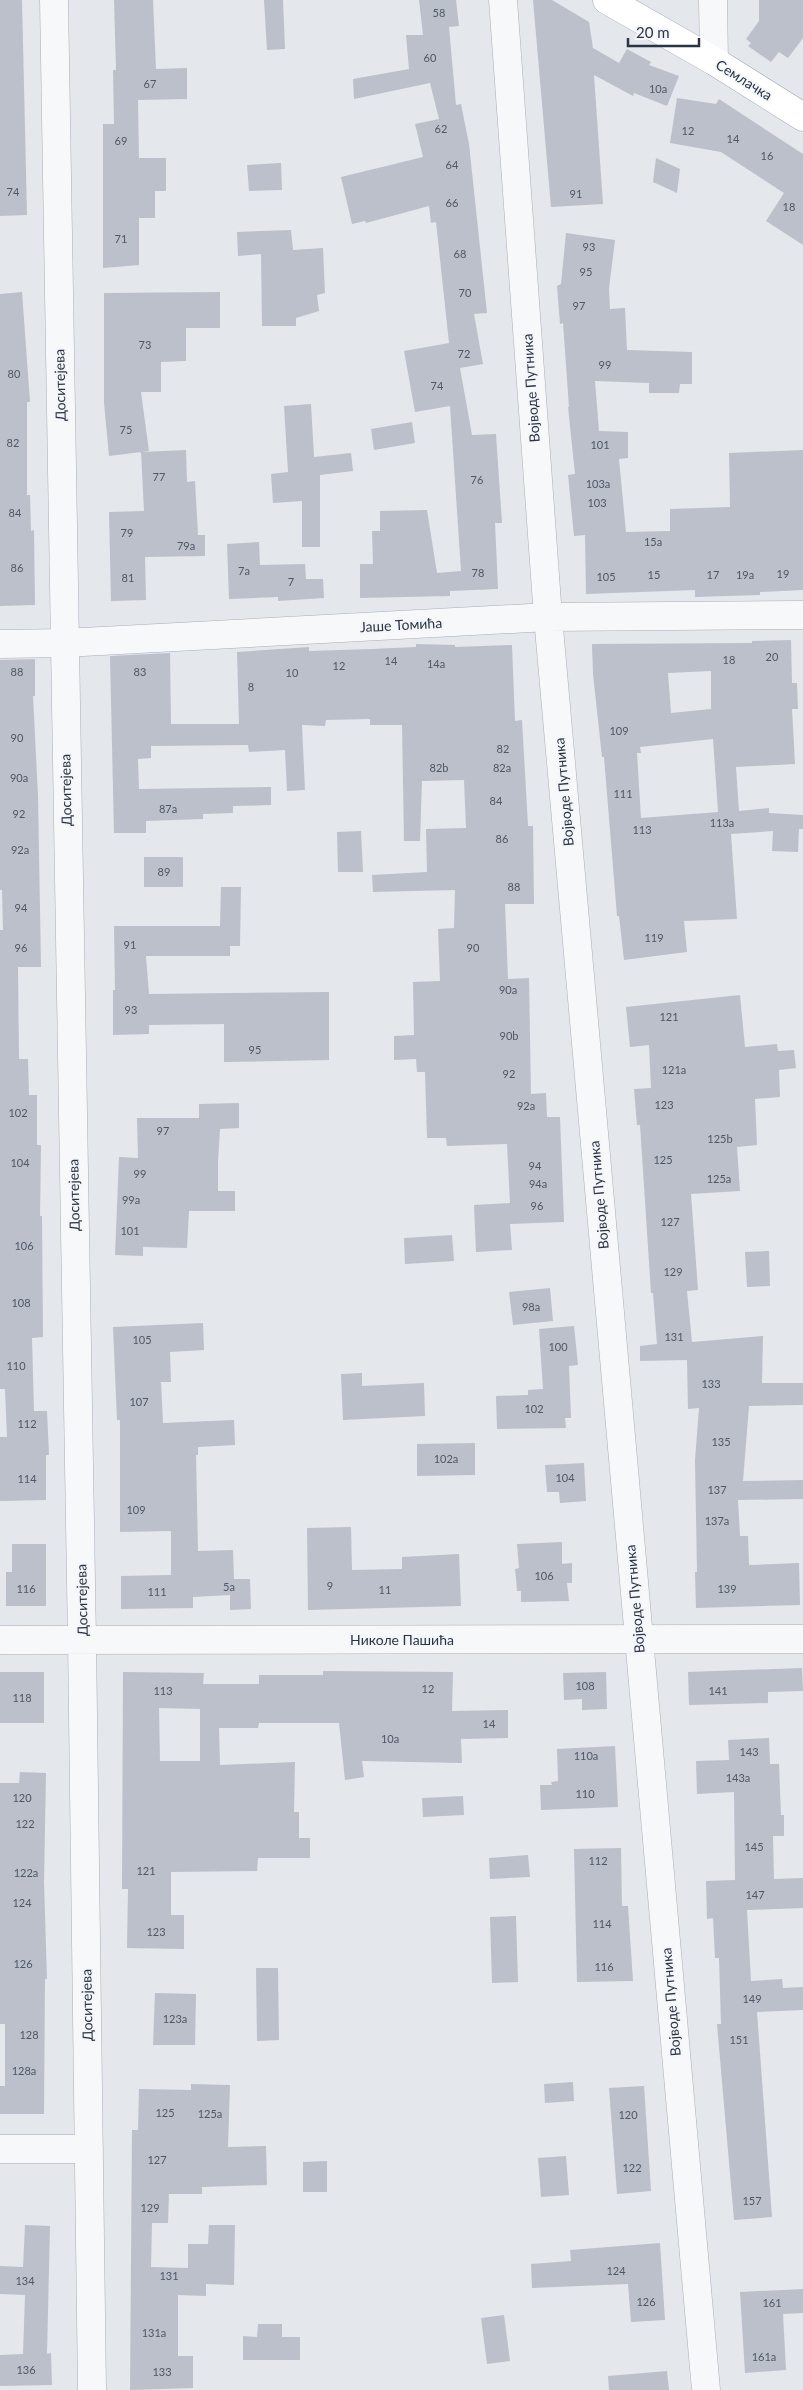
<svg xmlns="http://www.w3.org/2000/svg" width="803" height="2390" viewBox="0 0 803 2390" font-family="Lato,sans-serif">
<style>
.building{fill:#bbc0ca;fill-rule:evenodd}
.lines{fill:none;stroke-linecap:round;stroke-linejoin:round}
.minor-casing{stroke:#a9aeb7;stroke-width:29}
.major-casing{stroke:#a3abb8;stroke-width:29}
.minor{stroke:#f7f8fa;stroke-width:28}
.major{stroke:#fff;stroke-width:28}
.labels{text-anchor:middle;stroke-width:4;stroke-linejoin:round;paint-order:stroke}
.number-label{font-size:11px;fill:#4f5766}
.street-label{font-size:14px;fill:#2b3445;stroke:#f4f6f9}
</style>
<rect width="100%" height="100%" fill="#e4e7ec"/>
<path class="building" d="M0,0h22l5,215 -27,1z
M114,0h39l3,69 31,-1v31l-49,1 1,58h27v33h-11v27h-16v47l-36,3v-144h11l-1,-54h3z
M264,0h19l2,49 -18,1z
M419,0h37l3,26 -10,1 7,78 5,-1 8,40 18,169 -13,1 9,50 -23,4 12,67 24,-1 6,89h-7l3,66 -48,2v5l-90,2v-34h13l-1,-33h8v-20l47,-1 10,63 24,-2 -11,-165 -35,6 -11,-61 45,-8 -13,-121 -5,1 -2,-17 -63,17 -1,-2 -13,3 -11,-47 82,-20 -8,-33 24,-5 -9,-36 -76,16 -1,-20 56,-10 -3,-34h17z
M533,0h19l37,22 4,26 26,15 8,-14 24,13 -2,3 30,11 -12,30 -33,-13 -1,3 -39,-21 9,129 -52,3z
M759,0h44v38l-15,20 -9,-6 -8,10 -23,-16 3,-3 -5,-4 13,-18z
M677,98l39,6 3,-5 84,55v91l-37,-24 18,-28 -63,-41 -51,-9z
M656,158l24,11 -3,24 -24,-11z
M281,163l1,27 -33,1 -2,-26z
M291,230l2,20 30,-2 2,45 -8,2 2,16 -23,7v8h-34l-1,-72 -23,2 -1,-24z
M566,233l49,7 -6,49 1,20 15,-1 2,42 65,2v32h-12l-1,9h-30v-10l-54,-2 4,50 29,1v26l-9,1 7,73 44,-1v-22l60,-2 -1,-54 74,-3v140l-43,2v3l-65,2v-7l-109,4 -1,-59 -11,1 -6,-61 7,-1 -7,-67h1l-6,-84 -3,1 -3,-38 4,-2z
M22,292l8,110h-3v93h3l1,36 3,-1 1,75 -35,1v-312z
M220,292v36h-34v33l-25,1v30h-20l8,59 -40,5 -5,-53v-110z
M311,404l3,53 37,-4 2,18 -33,4v72h-18v-46l-29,2 -2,-29 17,-2 -4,-66z
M412,422l3,21 -41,7 -3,-21z
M186,450l1,32 8,-1 3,54h7v21l-60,1 1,43 -35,1 -2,-89 35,-1 -3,-59z
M259,542l1,23 45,-1 1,15h17l1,19 -46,3v-4l-49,2 -2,-55z
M791,640l1,43h5l1,26h-6l3,55 -59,3 3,44 30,-3v5l34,2v14h-4l-1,23 -26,-1 1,-20 -42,3 6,85 -53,2 3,31 -63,8 -5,-44h-2l-13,-159h-2l-9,-83 -1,-30 160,-1v-2zM711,671v38l-40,4 -3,-40zM713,739l5,73 -77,6 -4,-65h4l-1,-6z
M416,644l39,1v2l57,-2 3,76 7,-1 6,106h5l1,78h-29l3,75 21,-1 2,116 15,-1 1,24h13l4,105 -54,2 2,26 -36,2 -2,-47 36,-2 -3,-59 -60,2 -1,-8h-19l-2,-66h-8l-1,-13 -22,1v-24l20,-1 -1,-53 27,-1 -2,-52 16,-1 1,-38 -82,2 -1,-17 55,-3 -1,-43 40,-1 -2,-48 -42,1 -2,60h-16l-2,-116h-32v-6l-44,1 -1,6 -23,-1 3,65 -18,1 -2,-41 -36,2 -1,-7 -97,1v12l-13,1 1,30 132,-2v18l-38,1v7l-30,1v5l-57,2v12h-32l-4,-177 60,-3 1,71h68l-2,-72 72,-5v4l63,-2 44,-2z
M35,659v37h-2l5,99 3,172h-23l1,92h9l1,36h8v50h4l-1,71h2l1,121 -11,1 2,73h13l2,44h-3v45l-46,1v-64h7l-2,-48h-5v-459h3l-1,-40h-2v-230z
M361,831l2,41h-25l-1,-40z
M144,857h39v30h-39z
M221,887h20l-1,59h-10v10h-84l3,38 180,-2v68l-105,2v-38l-75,1v9l-36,1v-45h2l-1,-64h106z
M740,995l5,52 32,-3 1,7 16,-1 2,18 -17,2 1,27 -25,2 2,46 -20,2 3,44 -49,3 7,96 -11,1 5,51 71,-6 -1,47h41v22l-54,1 -6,75 60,-1v19l-65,1 2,36h8l1,29 50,-2 1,42 -104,3 -1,-36h2l-2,-112 4,-52 -11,1 -1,-49 -47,1v-15l17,-2 -4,-51h-2l-11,-168h-3l-3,-36 17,-1 -2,-43 -19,2 -4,-40z
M239,1103v25l-19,1 -2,32v30h17v20h-46l-2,37 -44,-1v9l-28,-1 4,-98 19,1 -1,-40h62v-14z
M452,1235l2,26 -49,3 -1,-26z
M769,1251l1,35 -23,1 -2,-35z
M550,1288l3,33 -40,4 -4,-33z
M203,1323l1,27 -34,2 1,30h-10l2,41 71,-3 1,25 -37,2v8h-2l2,96 35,-1 1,29h16l1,30 -21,1v-15l-37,2v11l-72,1v-33l50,-1v-44l-51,1v-112h-3l-4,-93z
M574,1326l4,39 -9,1 2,52h-6l1,10 -69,1 -1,-33 32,-1v-5l15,-1 -4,-60z
M362,1373v13l62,-3 1,33 -82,4 -2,-46z
M475,1443v32l-58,1v-32z
M584,1463l2,38 -26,2 -1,-11h-12l-2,-27z
M351,1527l1,43 50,-1v-12l57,-3 2,52 -153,4 -1,-82z
M562,1542v22l10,-1v20h-5l2,18 -48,1v-11h-4l-1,-13 -1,-9 4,-1 -2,-24z
M12,1544h34v62h-40v-34h6z
M802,1668l1,23 -35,1v11l-79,2 -1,-33z
M323,1671l130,1 -1,39 56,-1v28l-47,1 1,24 -100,-2 2,16 -19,3 -6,-57h-80l-1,5h-39l1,37 75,-3 -1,50h5v26h11v20h-52l-1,13 -86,1v43h13v34l-57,-1 1,-59h-6l1,-217 81,1 -1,11h56v-9h64zM159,1708l41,1v52h-40z
M0,1672h44v51h-44z
M606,1672l1,37 -25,1v-11l-18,1 -1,-27z
M769,1738l1,26h9l2,51h3v21h-11l1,43 29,-1v30l-56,2 4,71 31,-2 1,9 20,-1v23l-46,2 15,205 -38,3 -17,-196h4l-2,-66h-4l-2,-40 -6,1 -1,-38 29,-1 -1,-88 -37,2 -1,-33 33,-1 -1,-20z
M615,1746l3,61 -77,3 -1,-25h12l-1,-3 7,-1 -1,-32z
M20,1772l26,1 -2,109 3,97h-2l-1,135h-44v-28h5v-62h-5v-241h19z
M463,1796l1,19 -41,2 -1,-19z
M621,1848l1,58h6l5,75 -56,1 -3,-133z
M528,1855l2,22 -40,2 -1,-21z
M516,1916l2,66 -26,1 -2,-66z
M256,1968h22l1,72 -22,1z
M155,1993l41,1 -1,51h-42z
M573,2082l1,19 -29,2 -1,-19z
M191,2084l39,1 -2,62 38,-1 1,39 -65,2v7h-33l-1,29h-16l-1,44 37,1v-24h20l1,-19h26l-1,60 -28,-1v12l-28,-1v61h15v32l-63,2 2,-260h6l1,-41 52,1z
M644,2086l7,105 -34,3 -8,-106z
M566,2156l3,39 -28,2 -3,-39z
M327,2161v31h-24v-30z
M25,2225l25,1 -3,128 4,-1 1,32 -52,1v-31l23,-1 2,-59 -25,-1v-28l23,1z
M660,2243l5,77 -34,2 -3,-38 -96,4 -1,-24 40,-3 -1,-11z
M803,2289v24l-20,1 3,56 -41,3 -5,-81z
M504,2315l6,46 -23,3 -6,-46z
M258,2324h24v13h18v23h-57v-24l14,1z
M667,2371l2,19h-60l-1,-14z"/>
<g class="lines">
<defs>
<path id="minor" d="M54,0l28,1640 10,750
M503,0l45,617 158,1773
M713,0l1,61
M0,644l64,-1 484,-26 255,-2
M0,1640l803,-1
M0,2149h89"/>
<path id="major" d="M607,0l107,61 89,56"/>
</defs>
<use href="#minor" class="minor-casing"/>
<use href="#major" class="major-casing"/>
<use href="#minor" class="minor"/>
<use href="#major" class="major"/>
</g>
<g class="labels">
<g class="number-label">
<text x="439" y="17">58</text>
<text x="430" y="62">60</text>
<text x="150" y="88">67</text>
<text x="658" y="93">10a</text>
<text x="441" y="133">62</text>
<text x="688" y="135">12</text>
<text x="733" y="143">14</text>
<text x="121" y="145">69</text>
<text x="767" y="160">16</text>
<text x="452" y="169">64</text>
<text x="13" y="196">74</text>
<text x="576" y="198">91</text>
<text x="452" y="207">66</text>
<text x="789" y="211">18</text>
<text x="121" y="243">71</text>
<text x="589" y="251">93</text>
<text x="460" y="258">68</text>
<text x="586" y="276">95</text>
<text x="465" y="297">70</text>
<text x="579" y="310">97</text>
<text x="145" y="349">73</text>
<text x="464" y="358">72</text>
<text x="605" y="369">99</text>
<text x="14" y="378">80</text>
<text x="437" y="390">74</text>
<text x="126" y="434">75</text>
<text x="13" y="447">82</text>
<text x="600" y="449">101</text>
<text x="159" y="481">77</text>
<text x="477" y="484">76</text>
<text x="598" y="488">103a</text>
<text x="597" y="507">103</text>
<text x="15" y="517">84</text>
<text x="127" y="537">79</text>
<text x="653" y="546">15a</text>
<text x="186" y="550">79a</text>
<text x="17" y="572">86</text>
<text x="244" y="575">7a</text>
<text x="478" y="577">78</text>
<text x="783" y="578">19</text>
<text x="654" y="579">15</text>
<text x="713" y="579">17</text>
<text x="745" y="579">19a</text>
<text x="606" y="581">105</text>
<text x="128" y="582">81</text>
<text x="291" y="586">7</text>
<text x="772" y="661">20</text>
<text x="729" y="664">18</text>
<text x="391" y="665">14</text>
<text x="436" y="668">14a</text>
<text x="339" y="670">12</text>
<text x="17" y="676">88</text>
<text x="140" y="676">83</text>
<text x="292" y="677">10</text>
<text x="251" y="691">8</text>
<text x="619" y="735">109</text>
<text x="17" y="742">90</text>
<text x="503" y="753">82</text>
<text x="439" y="772">82b</text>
<text x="502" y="772">82a</text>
<text x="19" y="782">90a</text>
<text x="623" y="798">111</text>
<text x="496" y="805">84</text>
<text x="168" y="813">87a</text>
<text x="19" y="818">92</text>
<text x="722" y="827">113a</text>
<text x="642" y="834">113</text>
<text x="502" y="843">86</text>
<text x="20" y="854">92a</text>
<text x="164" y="876">89</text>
<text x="514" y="891">88</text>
<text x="21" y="912">94</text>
<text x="654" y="942">119</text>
<text x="130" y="949">91</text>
<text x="21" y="952">96</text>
<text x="473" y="952">90</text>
<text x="508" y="994">90a</text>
<text x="131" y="1014">93</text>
<text x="669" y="1021">121</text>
<text x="509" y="1040">90b</text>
<text x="255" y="1054">95</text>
<text x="674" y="1074">121a</text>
<text x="509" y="1078">92</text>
<text x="664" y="1109">123</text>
<text x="526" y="1110">92a</text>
<text x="18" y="1117">102</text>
<text x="163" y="1135">97</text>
<text x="720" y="1143">125b</text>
<text x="663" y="1164">125</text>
<text x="20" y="1167">104</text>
<text x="535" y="1170">94</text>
<text x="140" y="1178">99</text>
<text x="719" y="1183">125a</text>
<text x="538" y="1188">94a</text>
<text x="131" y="1204">99a</text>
<text x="537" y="1210">96</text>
<text x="670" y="1226">127</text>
<text x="130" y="1235">101</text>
<text x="24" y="1250">106</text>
<text x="673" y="1276">129</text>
<text x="21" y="1307">108</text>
<text x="531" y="1311">98a</text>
<text x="674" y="1341">131</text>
<text x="142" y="1344">105</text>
<text x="558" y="1351">100</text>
<text x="16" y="1370">110</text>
<text x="711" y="1388">133</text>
<text x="139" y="1406">107</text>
<text x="534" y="1413">102</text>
<text x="27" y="1428">112</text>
<text x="721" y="1446">135</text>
<text x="446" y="1463">102a</text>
<text x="565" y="1482">104</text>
<text x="27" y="1483">114</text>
<text x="717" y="1494">137</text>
<text x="136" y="1514">109</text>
<text x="717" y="1525">137a</text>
<text x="544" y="1580">106</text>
<text x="330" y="1590">9</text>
<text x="229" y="1591">5a</text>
<text x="26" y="1593">116</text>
<text x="727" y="1593">139</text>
<text x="385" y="1594">11</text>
<text x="157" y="1596">111</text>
<text x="585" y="1690">108</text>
<text x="428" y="1693">12</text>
<text x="163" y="1695">113</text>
<text x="718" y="1695">141</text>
<text x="22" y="1702">118</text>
<text x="489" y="1728">14</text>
<text x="390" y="1743">10a</text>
<text x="749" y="1756">143</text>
<text x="586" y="1760">110a</text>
<text x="738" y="1782">143a</text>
<text x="585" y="1798">110</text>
<text x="22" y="1802">120</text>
<text x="25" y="1828">122</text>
<text x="754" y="1851">145</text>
<text x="598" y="1865">112</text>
<text x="146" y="1875">121</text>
<text x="26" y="1877">122a</text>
<text x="755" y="1899">147</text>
<text x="22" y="1907">124</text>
<text x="602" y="1928">114</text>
<text x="156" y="1936">123</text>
<text x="23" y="1968">126</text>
<text x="604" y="1971">116</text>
<text x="752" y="2003">149</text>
<text x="175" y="2023">123a</text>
<text x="29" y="2039">128</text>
<text x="739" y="2044">151</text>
<text x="24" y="2075">128a</text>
<text x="165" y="2117">125</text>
<text x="210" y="2118">125a</text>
<text x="628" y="2119">120</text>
<text x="157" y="2164">127</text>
<text x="632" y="2172">122</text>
<text x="752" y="2205">157</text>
<text x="150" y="2212">129</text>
<text x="616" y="2275">124</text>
<text x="169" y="2280">131</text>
<text x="25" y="2285">134</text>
<text x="646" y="2306">126</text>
<text x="772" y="2307">161</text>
<text x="154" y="2337">131a</text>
<text x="764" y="2361">161a</text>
<text x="26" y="2374">136</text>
<text x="162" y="2376">133</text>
</g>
<g class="street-label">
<text transform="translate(744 80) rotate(32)" y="5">Семлачка</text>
<text transform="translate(60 385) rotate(-91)" y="5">Доситејева</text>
<text transform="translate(531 388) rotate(-94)" y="5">Војводе Путника</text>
<text transform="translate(401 625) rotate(-3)" y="5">Јаше Томића</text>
<text transform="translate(66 790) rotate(-91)" y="5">Доситејева</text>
<text transform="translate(564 792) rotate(-95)" y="5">Војводе Путника</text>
<text transform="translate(74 1195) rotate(-91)" y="5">Доситејева</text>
<text transform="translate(599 1195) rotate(-95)" y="5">Војводе Путника</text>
<text transform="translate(635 1599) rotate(-95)" y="5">Војводе Путника</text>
<text transform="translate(82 1600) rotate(-91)" y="5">Доситејева</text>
<text x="402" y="1645">Николе Пашића</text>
<text transform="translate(671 2002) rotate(-95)" y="5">Војводе Путника</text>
<text transform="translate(87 2005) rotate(-91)" y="5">Доситејева</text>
</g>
</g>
<path d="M628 38v8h71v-8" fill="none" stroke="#2b3445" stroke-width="2.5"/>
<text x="636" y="38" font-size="15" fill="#2b3445" stroke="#f4f6f9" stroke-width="4" paint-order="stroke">20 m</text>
</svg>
